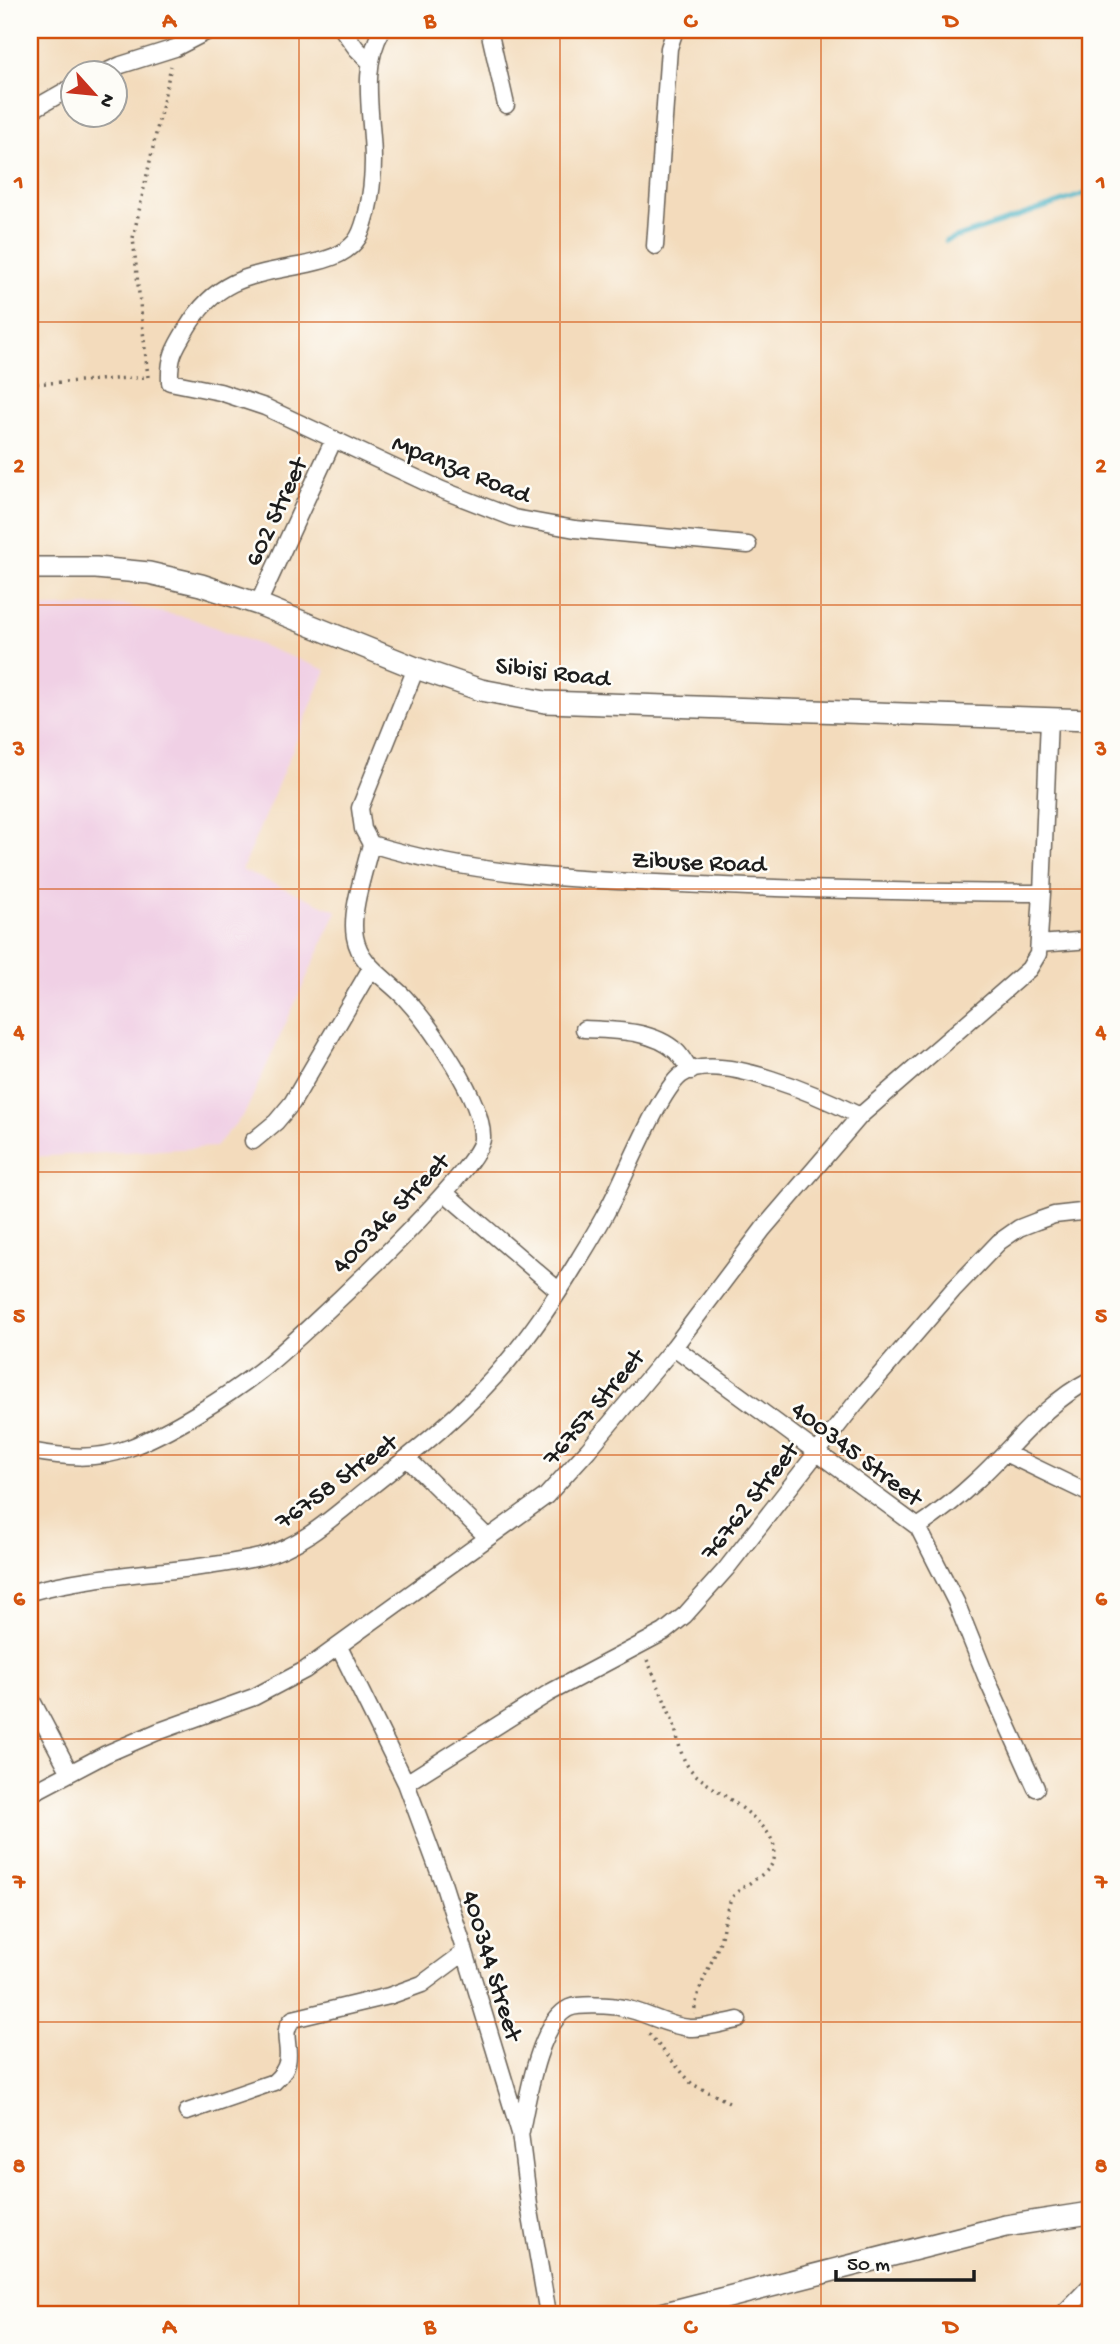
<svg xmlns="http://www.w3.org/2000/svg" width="1120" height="2344" viewBox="0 0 1120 2344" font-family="'Gochi Hand',sans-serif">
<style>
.built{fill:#f0d0e5}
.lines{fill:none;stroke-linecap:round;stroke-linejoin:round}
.stream{stroke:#43afc1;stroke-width:5}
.street-casing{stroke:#675f54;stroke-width:19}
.secondary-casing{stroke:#675f54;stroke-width:24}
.path{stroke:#675f54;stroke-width:3.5;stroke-dasharray:2 5;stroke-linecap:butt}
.street{stroke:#fff;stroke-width:16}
.secondary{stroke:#fff;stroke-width:21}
.grid{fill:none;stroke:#d4530e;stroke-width:2;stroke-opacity:0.55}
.labels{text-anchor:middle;stroke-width:5;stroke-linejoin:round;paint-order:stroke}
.street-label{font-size:26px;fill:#1c1c1c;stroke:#fdfcf7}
.neatline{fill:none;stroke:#d4530e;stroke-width:2.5}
.grid-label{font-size:23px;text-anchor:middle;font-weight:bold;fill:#d4530e}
</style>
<rect width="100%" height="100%" fill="#fdfcf7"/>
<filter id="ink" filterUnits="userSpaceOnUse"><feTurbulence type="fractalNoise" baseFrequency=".0143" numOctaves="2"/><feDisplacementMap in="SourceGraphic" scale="14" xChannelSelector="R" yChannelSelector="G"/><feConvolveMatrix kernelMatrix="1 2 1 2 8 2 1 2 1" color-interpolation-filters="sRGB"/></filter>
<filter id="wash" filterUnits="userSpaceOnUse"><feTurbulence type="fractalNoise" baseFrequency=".00686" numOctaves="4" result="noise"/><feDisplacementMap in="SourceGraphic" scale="28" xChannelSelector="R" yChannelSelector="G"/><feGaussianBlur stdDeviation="1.57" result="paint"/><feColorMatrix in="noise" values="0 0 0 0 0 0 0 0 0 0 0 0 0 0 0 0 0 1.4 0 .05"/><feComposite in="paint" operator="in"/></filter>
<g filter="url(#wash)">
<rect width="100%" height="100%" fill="#f3dbbc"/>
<path class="built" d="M124,605l66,13 136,52 -84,200 95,41 -92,202 -30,34 -185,10v-549z"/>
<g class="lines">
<path class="stream" d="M946,241l144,-49"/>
</g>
</g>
<g filter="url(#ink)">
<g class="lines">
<defs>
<path id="street" d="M343,30l13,18 14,14
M382,30c-23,40 -9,87 -9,130 0,17 -2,36 -6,53 -3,10 -5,21 -12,29 -12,14 -30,18 -47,22 -54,11 -90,12 -121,64 -13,21 -18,29 -17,54l50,10 45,15 177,83 72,28 61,11 173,16
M489,30l17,75
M101,74l20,-9 54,-17 35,-18
M30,111l44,-25
M655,246l14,-198 6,-18
M258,604l76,-165
M416,668l-56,140 3,21 8,15c101,31 206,36 310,40 120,6 241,8 361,9l7,-174
M1039,944l51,-4
M584,1029c30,1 70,1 93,23 5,5 9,13 14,19
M253,1141l23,-19 16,-19 79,-135
M445,1193l113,97
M674,1347l244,180 38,75 33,82 47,104
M30,1451c33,6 66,10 99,-3 41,-16 96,-50 132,-78 33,-26 220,-200 221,-231 2,-38 -52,-114 -78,-142 -18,-19 -44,-32 -49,-60 -5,-26 10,-67 16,-93
M1005,1453l85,41
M407,1458l81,80
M918,1527c21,-14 41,-30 59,-47 38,-35 67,-76 113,-100
M30,1592c75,-21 154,-18 230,-35 41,-10 72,-39 104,-65 51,-40 103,-81 144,-131 26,-31 50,-67 71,-102 11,-18 23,-37 32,-56 15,-28 48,-111 70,-128 37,-26 143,23 179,41
M339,1647l67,136 37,100 22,69 55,181 9,72 19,109
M30,1697l39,74
M406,1783l143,-90 115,-61 21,-17 41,-46 128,-164 99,-115 46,-48 20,-14 18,-7 17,-6 36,-4
M30,1794l76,-40 51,-22 97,-35 51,-27 241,-174 42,-46 86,-103 89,-118 97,-113 169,-147 9,-15 4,-61
M187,2112l87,-30c29,-25 1,-45 19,-63l96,-23 33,-12 43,-32
M521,2131c6,-30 18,-109 48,-123 10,-4 43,-3 54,0 23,4 43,18 67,20 15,1 33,-5 48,-8
M1063,2314l27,-28"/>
<path id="secondary" d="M30,568h66l53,5 52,12 57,19 158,64 65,22 64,12 545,18
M662,2314l344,-88 84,-13"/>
</defs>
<use href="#street" class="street-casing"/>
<use href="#secondary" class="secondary-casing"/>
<path class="path" d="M148,377l-15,-139 38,-172
M30,384l118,-7
M647,1660c9,19 17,40 25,59 6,16 7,37 18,50 20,23 93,53 84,90 -5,18 -32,24 -42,39 -8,14 -8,31 -13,46 -9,24 -22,43 -25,70
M649,2034l43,50 39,19"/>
<use href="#street" class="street"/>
<use href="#secondary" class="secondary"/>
</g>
</g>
<path class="grid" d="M299,30v2284M560,30v2284M821,30v2284M30,322h1060M30,605h1060M30,889h1060M30,1172h1060M30,1455h1060M30,1739h1060M30,2022h1060"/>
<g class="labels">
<g class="street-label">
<text transform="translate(462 467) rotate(22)" y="9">Mpanza Road</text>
<text transform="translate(274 511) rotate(-65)" y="9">602 Street</text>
<text transform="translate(553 670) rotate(7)" y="9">Sibisi Road</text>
<text transform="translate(699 860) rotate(2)" y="9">Zibuse Road</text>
<text transform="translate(389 1212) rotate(-46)" y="9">400346 Street</text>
<text transform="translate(592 1406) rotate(-50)" y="9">76757 Street</text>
<text transform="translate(858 1452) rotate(37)" y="9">400345 Street</text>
<text transform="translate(335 1480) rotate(-36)" y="9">76758 Street</text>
<text transform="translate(748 1500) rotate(-52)" y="9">76762 Street</text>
<text transform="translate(494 1965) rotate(73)" y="9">400344 Street</text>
</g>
</g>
<rect width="1120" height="2344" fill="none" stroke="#fdfcf7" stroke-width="77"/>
<g transform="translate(94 94) rotate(117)"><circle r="33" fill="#fdfcf7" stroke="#a3a29f" stroke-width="2"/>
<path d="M0-5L12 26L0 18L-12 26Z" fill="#c8321e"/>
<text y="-10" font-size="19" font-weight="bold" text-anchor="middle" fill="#1c1c1c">N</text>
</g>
<path d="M836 2270v10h138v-10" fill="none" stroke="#1c1c1c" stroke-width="3.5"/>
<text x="847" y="2270" font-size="21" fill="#1c1c1c" stroke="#fdfcf7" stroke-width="5" paint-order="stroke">50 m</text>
<rect x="38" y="38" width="1044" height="2268" class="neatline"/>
<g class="grid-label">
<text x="169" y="27">A</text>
<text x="430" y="27">B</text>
<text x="690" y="27">C</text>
<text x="951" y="27">D</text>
<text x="19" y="188">1</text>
<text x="1101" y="188">1</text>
<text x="19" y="472">2</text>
<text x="1101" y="472">2</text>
<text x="19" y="755">3</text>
<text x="1101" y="755">3</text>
<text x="19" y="1038">4</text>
<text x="1101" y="1038">4</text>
<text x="19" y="1322">5</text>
<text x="1101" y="1322">5</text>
<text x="19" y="1605">6</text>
<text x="1101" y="1605">6</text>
<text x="19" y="1888">7</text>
<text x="1101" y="1888">7</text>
<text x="19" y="2172">8</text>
<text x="1101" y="2172">8</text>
<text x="169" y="2333">A</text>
<text x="430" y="2333">B</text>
<text x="690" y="2333">C</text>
<text x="951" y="2333">D</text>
</g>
</svg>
